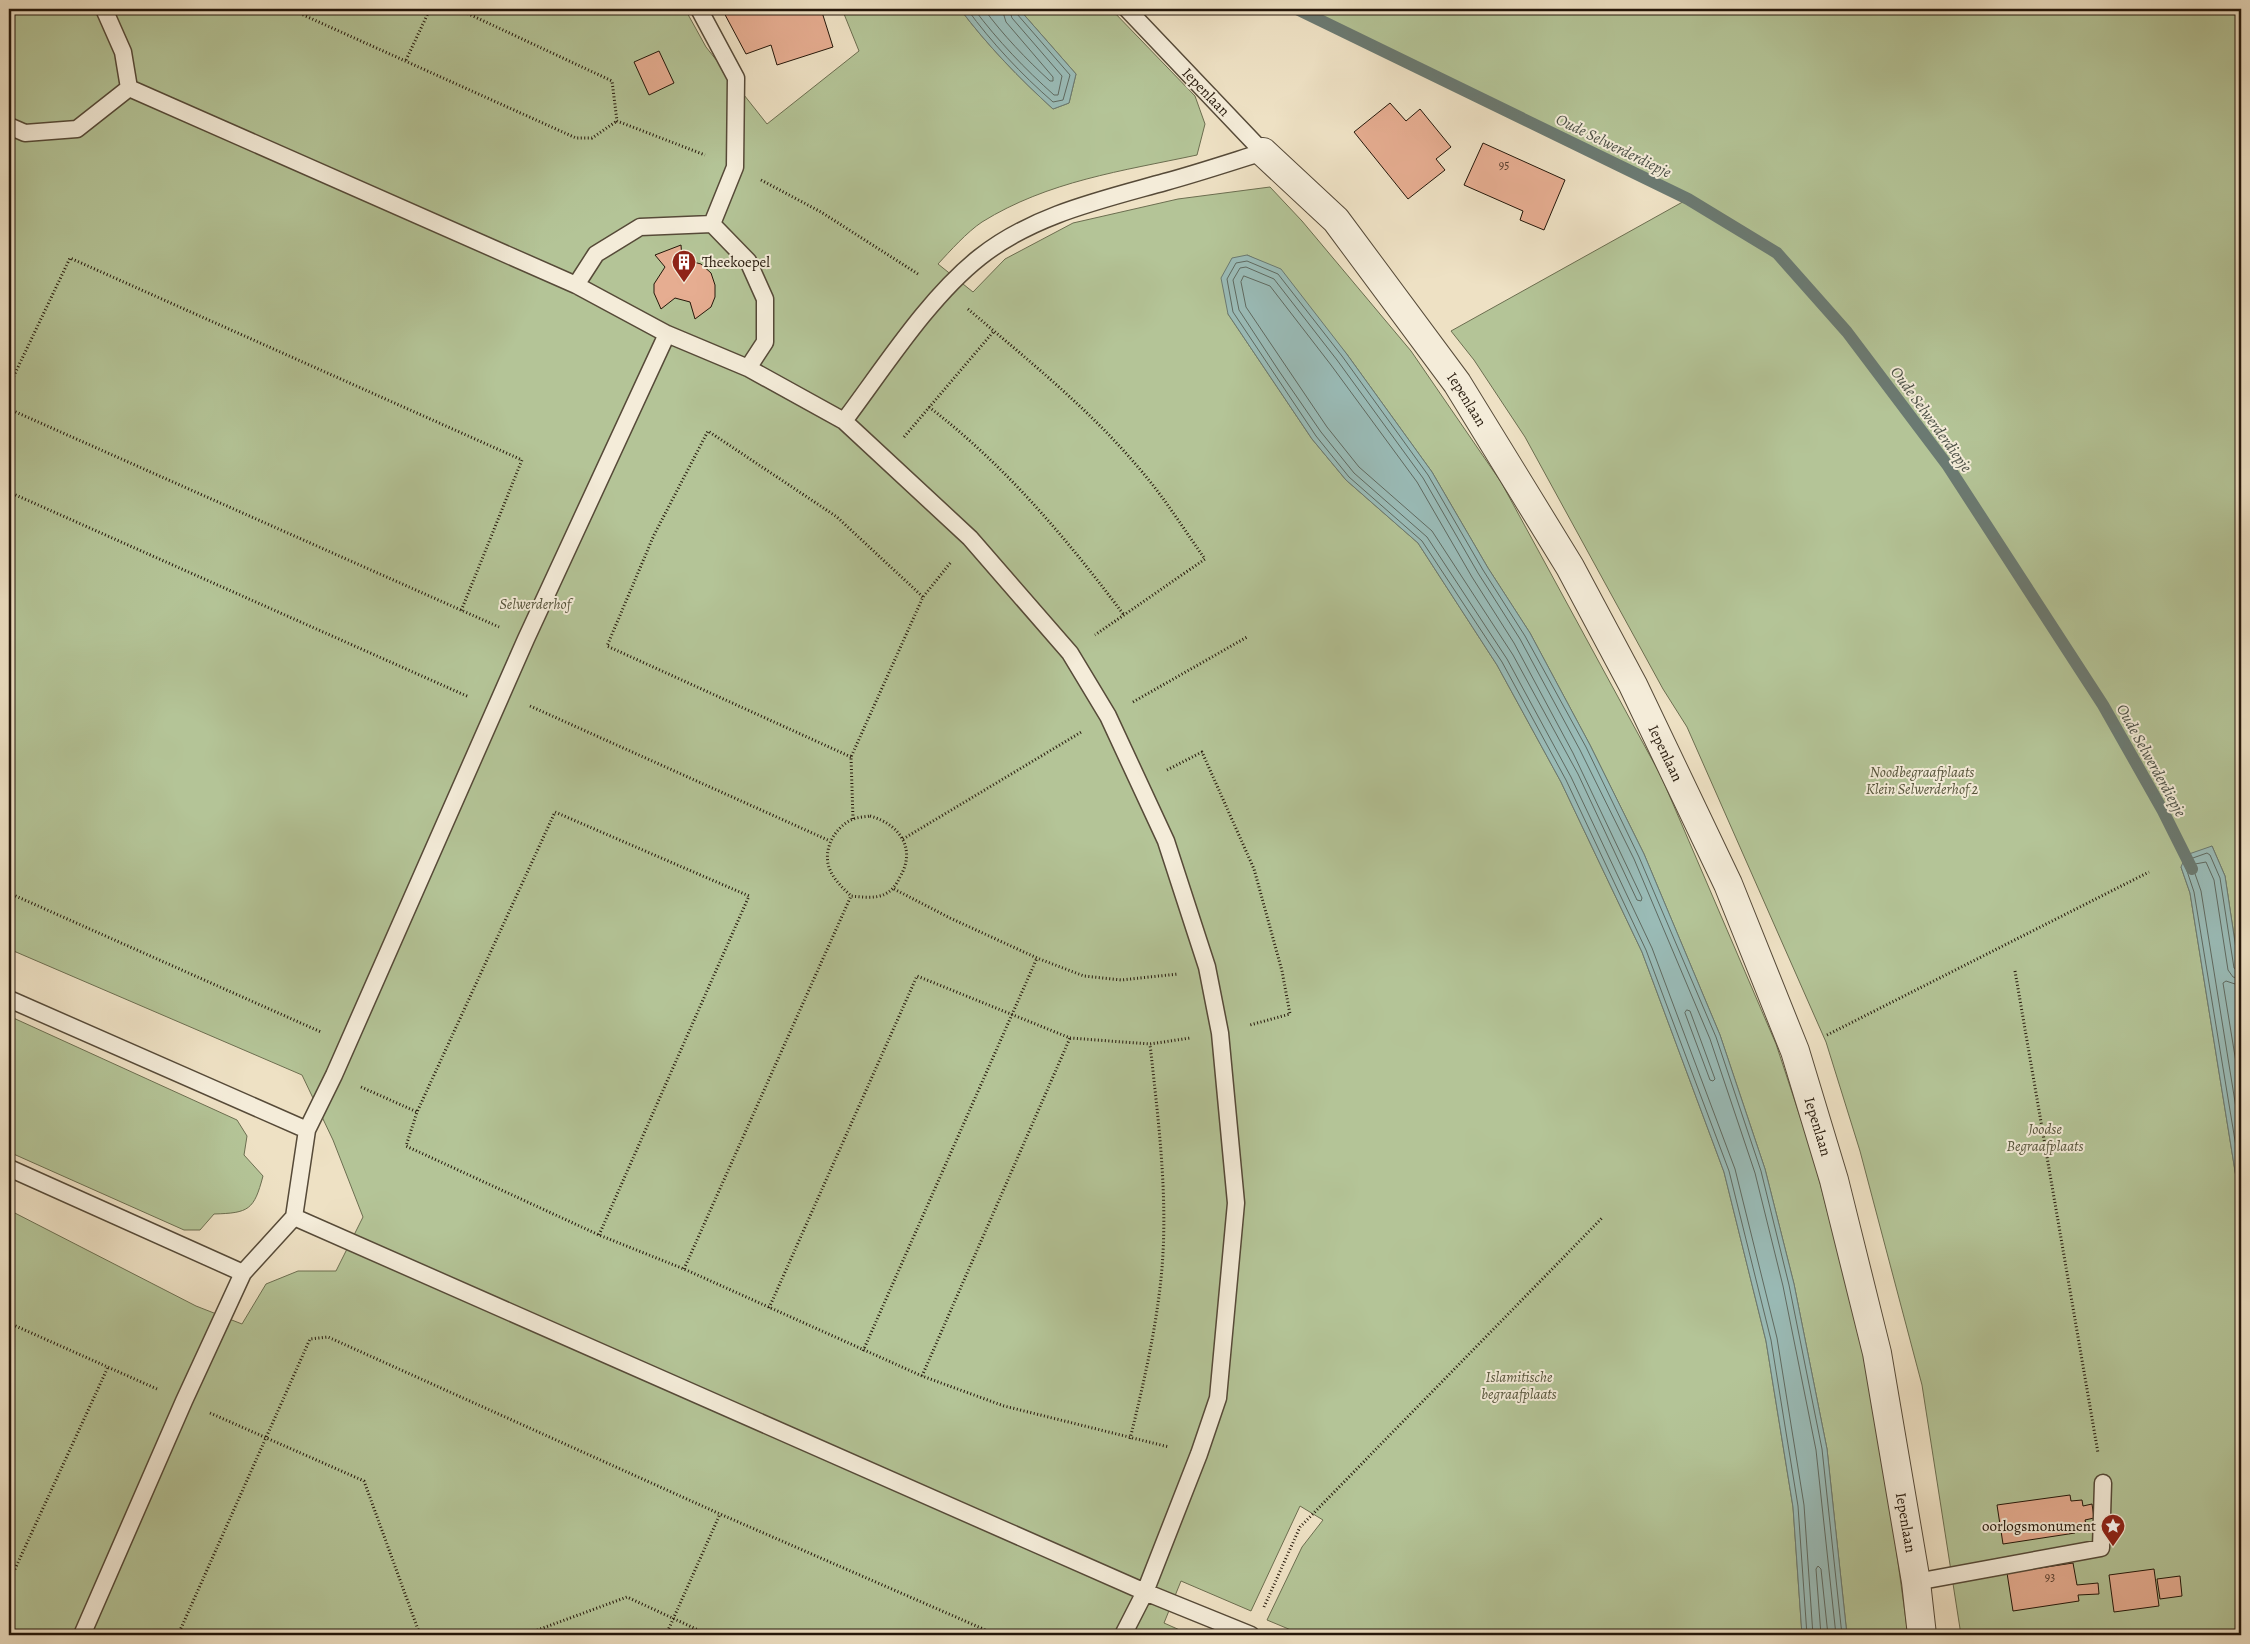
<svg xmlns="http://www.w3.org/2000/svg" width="2250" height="1644" viewBox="0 0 2250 1644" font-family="Alegreya,serif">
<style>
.green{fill:#b4c497;stroke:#6c6e50}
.water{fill:#9abcb8;stroke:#6b7a72}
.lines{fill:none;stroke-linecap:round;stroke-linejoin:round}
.shore{stroke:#5f6a61;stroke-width:1}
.stream{stroke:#6b7a72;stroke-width:12}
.building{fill:#e6ad91;stroke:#24170a}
.service-casing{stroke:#564a38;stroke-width:19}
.minor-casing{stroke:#564a38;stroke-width:30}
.path{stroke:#24170a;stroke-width:3;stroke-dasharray:1 2.5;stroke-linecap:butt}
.service{stroke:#f4ecd9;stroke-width:16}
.minor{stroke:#f4ecd9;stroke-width:28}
.labels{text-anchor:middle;stroke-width:4;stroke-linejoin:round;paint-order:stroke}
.number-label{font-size:12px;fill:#543c2c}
.street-label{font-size:15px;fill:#24170a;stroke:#f4ecd9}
.poi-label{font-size:15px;fill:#24170a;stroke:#f4ecd9;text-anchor:start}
.park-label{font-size:15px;font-style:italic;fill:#56543b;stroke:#f4ecd9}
.water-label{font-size:16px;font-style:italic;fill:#4d5147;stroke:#f4ecd9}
</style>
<rect width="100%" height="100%" fill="#eee1c4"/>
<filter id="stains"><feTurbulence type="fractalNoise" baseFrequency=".004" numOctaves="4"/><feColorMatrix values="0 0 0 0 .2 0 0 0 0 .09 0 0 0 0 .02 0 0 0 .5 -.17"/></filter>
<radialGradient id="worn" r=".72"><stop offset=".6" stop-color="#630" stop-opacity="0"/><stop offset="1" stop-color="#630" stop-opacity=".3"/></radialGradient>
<path class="green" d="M9,9h676l21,38 61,77 92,-73 -17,-42h118c28,37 59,69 93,100l16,-6 7,-29 -57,-65h92l84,87 10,28 -8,31c-75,16 -149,26 -215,67 -15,10 -32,29 -44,42l35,28 32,-33 68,-36 105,-24 92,-12 32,34 109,130 90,131 160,294 115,268 37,112 45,173 20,89 30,217h-61l-20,-186 -33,-165 -29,-115 -45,-134 -76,-181 -54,-109 -60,-112 -42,-65 -56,-96 -86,-119 -84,-91 -15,-7 -19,59 84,125 34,41 72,63 79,122 64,117 81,170 82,220 42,169 27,166 9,128h-499l-36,-15 35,-73 21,-27 -23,-14 -49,105 -70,-30 -17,42 27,12h-1182v-425l187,96 46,18 24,-40 32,-13h38l27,-54 -30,-77 -31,-65 -293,-126z
M1297,9h944v973l-16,-106 -13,-30 -31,21 9,26 51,315v427h-280l-39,-250 -62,-234 -34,-109 -139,-315 -24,-38 -138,-252 -51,-77 -23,-29 237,-132z
M9,1016l228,104 10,16 -3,19 19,21c-9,34 -14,37 -49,38l-14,16h-16l-175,-78z"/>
<path class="water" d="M960,9h59l57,65 -7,29 -16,6c-34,-31 -65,-63 -93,-100z
M1247,255l34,14 65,84 86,119 56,96 42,65 60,112 54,109 76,181 45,134 29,115 33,165 20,186h-45l-9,-128 -27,-166 -42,-169 -82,-220 -81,-170 -64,-117 -79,-122 -72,-63 -34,-41 -84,-125 -7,-36 11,-20z
M2212,846l13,30 16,106v226l-51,-315 -9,-26 5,-12z"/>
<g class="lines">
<path class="shore" d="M967,9c25,34 54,65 86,93l10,-2 7,-25 -53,-61 -2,-5
M974,9c24,32 51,60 80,86h4l4,-19 -50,-58 -3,-9
M984,9c19,26 42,50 66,72h3v-4l-47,-55 -4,-13
M1244,276l26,10 61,79 86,117 55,95 42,66 59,110 69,145 -1,3 -4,-1 -59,-126 -65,-119 -81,-124 -73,-64 -32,-40 -81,-120 -5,-25z
M2241,972l-7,-4 -14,-90 -10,-23 -3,-2 -17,6 -4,9 8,24 47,285
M2241,979l-8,-2 -5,-7 -14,-90 -8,-18 -11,2 -2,4 8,23 40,248
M2241,986l-15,-5 -3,2 18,110
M1687,1010l3,1 25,68 -2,2 -3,-1 -25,-67z
M1807,1635l-9,-129 -27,-166 -42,-169 -83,-221 -80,-170 -64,-118 -80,-121 -73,-64 -33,-41 -83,-124 -6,-33 9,-16 11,-2 31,13 64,82 86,119 55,95 42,66 61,111 53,110 77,180 45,134 28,114 33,164 20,186
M1813,1635l-9,-130 -27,-167 -42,-169 -83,-221 -81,-171 -64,-118 -80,-122 -73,-64 -33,-41 -42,-61 -40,-61 -6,-30 7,-12 6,-1 28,12 63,81 86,118 55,95 42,66 60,111 54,109 76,180 45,134 28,113 33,164 20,185
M1821,1635l-5,-66 2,-3 3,3 7,66"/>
<path class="stream" d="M1297,9l391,190 89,54 70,79 101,134 155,239 60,106 29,58"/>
</g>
<path class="building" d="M722,9h99l12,38 -56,18 -6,-20 -25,9z
M659,51l15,32 -25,12 -15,-33z
M1390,103l16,18 14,-12 31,38 -15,12 9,11 -37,29 -54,-67z
M1483,143l82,37 -21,50 -24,-10 3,-9 -59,-26z
M681,245l1,14 19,5 10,9 4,12v12l-4,10 -16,12 -5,-17 -15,-4 -14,11 -7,-16v-9l11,-17 -10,-12z
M2070,1495l1,6 11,-1 1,6 9,-2 2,14 -9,2 1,4 -12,2 1,7 -72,11 -6,-39z
M2073,1563l4,22 21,-2 1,11 -21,1 1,6 -66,10 -6,-38z
M2154,1569l5,37 -45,6 -5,-37z
M2180,1576l2,20 -22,3 -3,-20z"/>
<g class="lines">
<defs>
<path id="service" d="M104,9l19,43 6,36
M129,88l447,197 91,49 81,34 96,53 126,117 100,115 38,63 58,125 41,126 13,66 16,170 -18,195 -19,56 -54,138 -22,43
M9,126l16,7 52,-4 52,-41
M712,224l36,37 17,38v43l-17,26
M576,285l20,-31 44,-27 72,-3 23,-57 1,-89 -37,-69
M844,421c40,-53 84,-123 136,-164 53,-42 121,-57 185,-75 33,-9 66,-20 98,-30l-136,-143
M9,999l298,131 -13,87 -51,56 -234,-105
M307,1130l27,-55 192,-436 141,-305
M294,1217l851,375 106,43
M1916,1582l185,-34 2,-65
M82,1635l102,-234 59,-128"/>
<g id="minor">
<path id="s1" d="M1263,152l73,68 121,163 113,184 63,118 95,199 67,167 39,129 43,173 39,229 6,53"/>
</g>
</defs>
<use href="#service" class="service-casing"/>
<use href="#minor" class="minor-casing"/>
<path class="path" d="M290,9l286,129h16l25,-17
M458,9l154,72 5,40 88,34
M406,60l24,-51
M9,169l4,-8
M761,180l60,32 97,62
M968,309c61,52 124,102 175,164 23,27 42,58 62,86l-110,76
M9,386l61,-128 452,202 -61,151
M929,407c77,59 137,131 195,208
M9,409l490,218
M904,437l90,-106
M9,492l460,205
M1133,702l114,-65
M530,706l300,135
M851,757l-244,-111 47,-111 54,-104 129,86 86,80
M1167,770l35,-18 52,117 28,102 8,43 -40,11
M870,816c29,8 47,32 30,61 -4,8 -7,13 -15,17 -9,5 -23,3 -34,2 -7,-7 -15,-14 -20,-24 -10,-19 2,-43 20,-52 6,-3 13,-3 19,-4z
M853,819l-2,-62 72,-160 28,-35
M903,839l180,-108
M894,889l56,29 87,40 47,18 37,4 57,-6
M9,893l312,139
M2015,971l83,482
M1827,1035l322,-163
M361,1087l56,25
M599,1235l150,-339 -194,-84 -138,300 -11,34 193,89 85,34 238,107 82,30 165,41
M684,1269l167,-373
M769,1308l148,-332 153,62 80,6 40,-6
M9,1323l148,66
M863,1351l174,-393
M922,1376l148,-338
M210,1413l154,68 56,154
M1130,1439c14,-57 27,-113 32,-171 6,-75 -4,-150 -12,-224
M9,1582l99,-215
M1264,1607l36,-80 302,-309
M178,1635l132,-296 18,-2 392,177 277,121
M524,1635l103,-38 82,38
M666,1635l54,-121"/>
<use href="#service" class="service"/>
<use href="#minor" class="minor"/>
</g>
<defs>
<symbol id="building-pin" viewBox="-11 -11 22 30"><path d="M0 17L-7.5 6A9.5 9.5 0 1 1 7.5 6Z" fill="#8f2418" stroke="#f4ecd9"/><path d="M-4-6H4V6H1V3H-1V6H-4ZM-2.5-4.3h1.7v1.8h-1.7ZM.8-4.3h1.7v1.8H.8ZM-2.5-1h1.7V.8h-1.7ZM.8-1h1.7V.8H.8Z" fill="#fff"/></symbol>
<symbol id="sight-pin" viewBox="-11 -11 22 30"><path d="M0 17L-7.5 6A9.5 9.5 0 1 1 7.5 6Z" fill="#8f2418" stroke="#f4ecd9"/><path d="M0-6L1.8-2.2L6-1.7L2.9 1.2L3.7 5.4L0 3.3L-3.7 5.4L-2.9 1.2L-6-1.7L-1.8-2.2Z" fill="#fff"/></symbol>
</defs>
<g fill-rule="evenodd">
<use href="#building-pin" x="670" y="248" width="28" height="38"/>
<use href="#sight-pin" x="2099" y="1512" width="28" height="38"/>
</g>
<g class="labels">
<g class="number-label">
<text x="1504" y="169">95</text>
<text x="2050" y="1581">93</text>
</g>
<g class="street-label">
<text transform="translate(1206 92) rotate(46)" y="5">Iepenlaan</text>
<text dy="5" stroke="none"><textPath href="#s1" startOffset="322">Iepenlaan</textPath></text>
<text dy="5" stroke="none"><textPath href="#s1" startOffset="728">Iepenlaan</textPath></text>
<text dy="5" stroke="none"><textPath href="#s1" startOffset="1132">Iepenlaan</textPath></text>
<text dy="5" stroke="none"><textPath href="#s1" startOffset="1538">Iepenlaan</textPath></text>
</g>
<g class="poi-label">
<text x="702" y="267">Theekoepel</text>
<text x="2096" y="1531" text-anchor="end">oorlogsmonument</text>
</g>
<g class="park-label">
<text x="535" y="609">Selwerderhof</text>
<text x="1922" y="777">Noodbegraafplaats<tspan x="1922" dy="17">Klein Selwerderhof 2</tspan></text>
<text x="2045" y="1134">Joodse<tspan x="2045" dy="17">Begraafplaats</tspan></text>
<text x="1519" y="1382">Islamitische<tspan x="1519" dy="17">begraafplaats</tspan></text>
</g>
<g class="water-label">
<text transform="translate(1614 145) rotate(26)" y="6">Oude Selwerderdiepje</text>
<text transform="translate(1932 419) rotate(54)" y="6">Oude Selwerderdiepje</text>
<text transform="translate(2152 760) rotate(61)" y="6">Oude Selwerderdiepje</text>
</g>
</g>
<rect width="2250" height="1644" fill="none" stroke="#eee1c4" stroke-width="30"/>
<rect x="10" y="10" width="2230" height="1624" fill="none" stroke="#24170a" stroke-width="2.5"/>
<rect x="15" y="15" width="2220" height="1614" fill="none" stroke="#24170a"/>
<rect width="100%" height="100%" filter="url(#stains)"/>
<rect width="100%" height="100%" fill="url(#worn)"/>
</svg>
